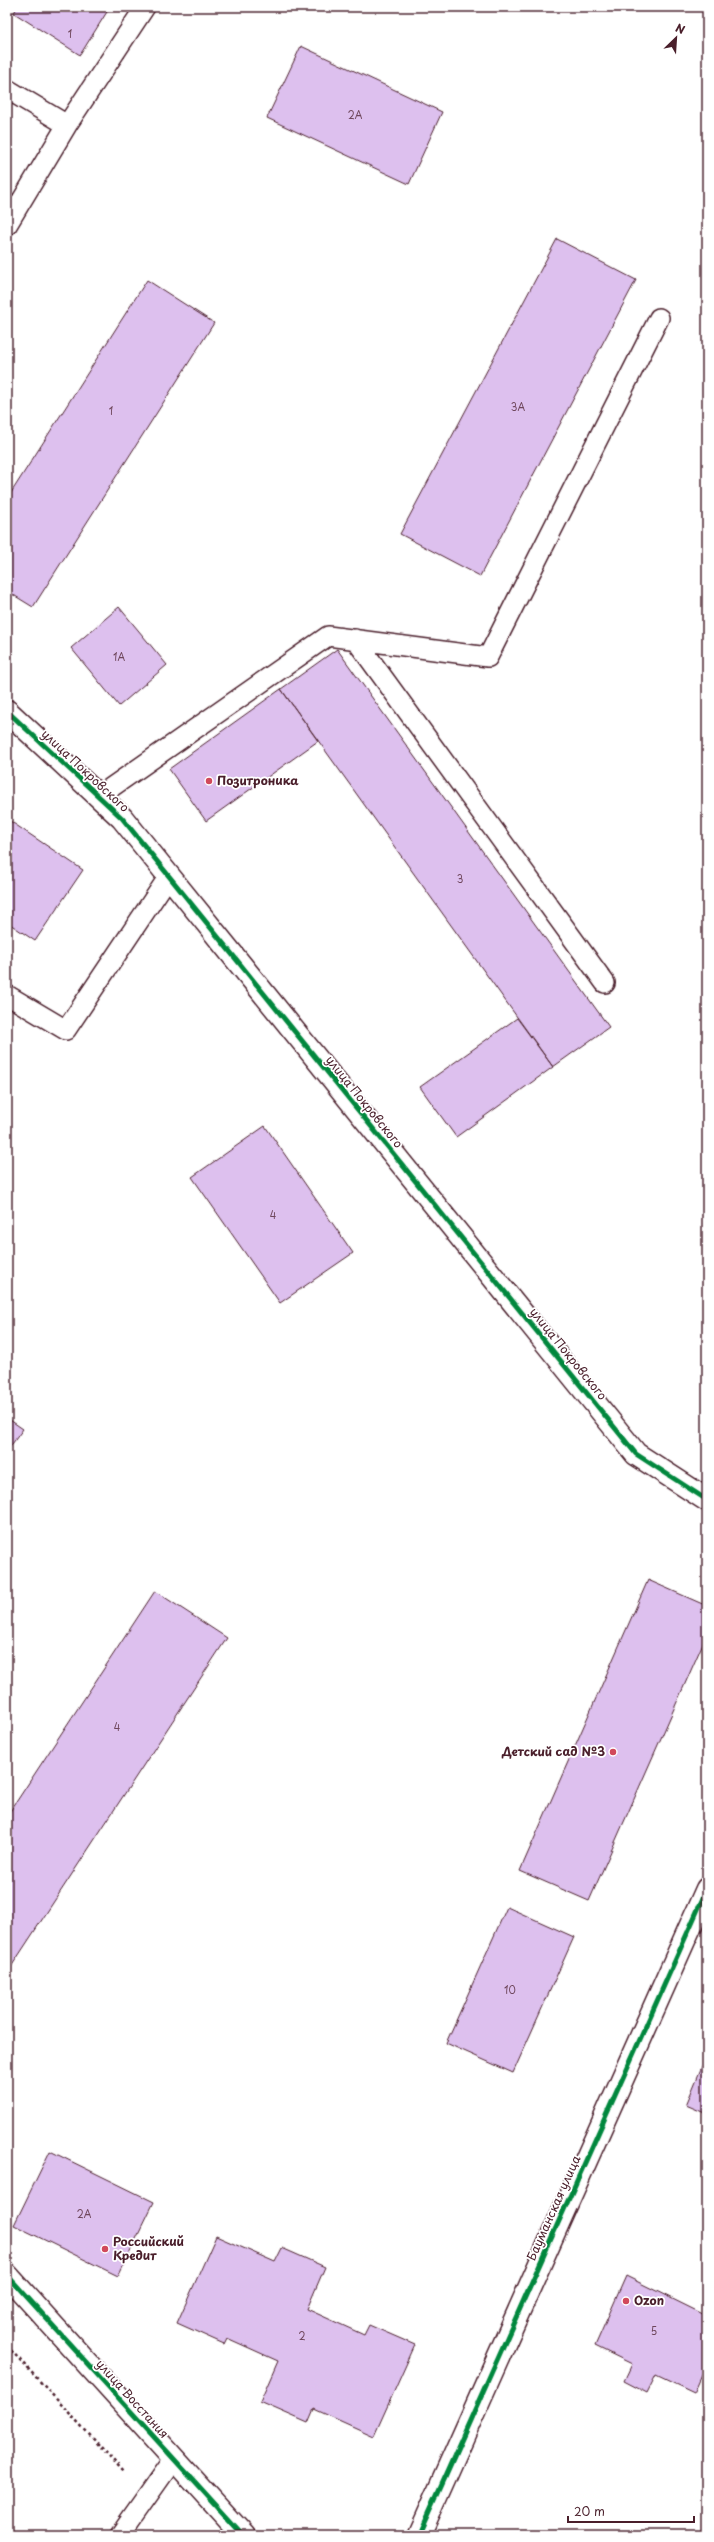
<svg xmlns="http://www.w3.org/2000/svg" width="714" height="2542" viewBox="0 0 714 2542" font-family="'Playpen Sans',sans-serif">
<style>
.building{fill:#ddc0ee;stroke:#4a1f2b}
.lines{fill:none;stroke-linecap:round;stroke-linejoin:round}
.lane-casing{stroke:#4a1f2b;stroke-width:22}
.street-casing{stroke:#4a1f2b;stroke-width:25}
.path{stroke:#4a1f2b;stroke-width:2.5;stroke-dasharray:3 3;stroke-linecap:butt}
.lane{stroke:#fff;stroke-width:19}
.street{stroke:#fff;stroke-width:22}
.cycleway-casing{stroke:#fff;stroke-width:8}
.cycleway{stroke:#00873e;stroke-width:5}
.poi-dot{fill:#d1495b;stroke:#fff;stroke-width:1.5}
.labels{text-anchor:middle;stroke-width:3.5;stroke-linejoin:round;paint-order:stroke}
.number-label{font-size:10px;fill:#6f475c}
.street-label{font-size:12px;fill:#4a1f2b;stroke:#fff}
.poi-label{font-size:12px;font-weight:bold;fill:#4a1f2b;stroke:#fff;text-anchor:start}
</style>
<rect width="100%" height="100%" fill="#fff"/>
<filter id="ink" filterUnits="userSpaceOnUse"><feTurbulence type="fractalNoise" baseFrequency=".025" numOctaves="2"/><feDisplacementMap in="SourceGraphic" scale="8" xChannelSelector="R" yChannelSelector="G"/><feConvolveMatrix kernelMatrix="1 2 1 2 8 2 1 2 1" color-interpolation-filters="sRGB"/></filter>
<g filter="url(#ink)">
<path class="building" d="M17,7h93l-30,48 -66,-42z
M301,46l141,66 -33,72 -142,-66z
M557,239l79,41 -156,296 -80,-42z
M147,280l67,43 -181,284 -26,-16v-92z
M119,607l48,58 -48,41 -48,-58z
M337,649l272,378 -56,40 -272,-378z
M281,689l37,52 -112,80 -37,-52z
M7,819l76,51 -48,71 -28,-19z
M517,1018l36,49 -97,70 -36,-50z
M265,1126l88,127 -73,50 -88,-126z
M7,1418l16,11 -16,22z
M648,1580l59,26v28l-118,267 -69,-30z
M155,1591l72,47 -220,335v-157z
M507,1907l67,30 -61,136 -67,-30z
M707,2054v60l-21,-9z
M50,2151l104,51 -36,74 -104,-51z
M216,2236l59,26 7,-14 43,19 -18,42 57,26 5,-10 46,20 -41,91 -60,-27 -6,14 -48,-21 18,-41 -51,-23 -3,6 -47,-21z
M626,2276l81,40v48l-13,29 -38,-18 -9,18 -23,-12 8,-17 -37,-18z"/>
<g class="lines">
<defs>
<path id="lane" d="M7,89l60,36
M7,225l60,-100 78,-118
M355,639l250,344
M99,796l229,-160 160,21 171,-339
M7,995l59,35 103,-154
M120,2535l53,-75"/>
<path id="street" d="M7,711l115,107 514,636 71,46
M7,2275l236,260
M419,2535l288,-646"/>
</defs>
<use href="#lane" class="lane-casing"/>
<use href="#street" class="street-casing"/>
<path class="path" d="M7,2346l118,127"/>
<use href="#lane" class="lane"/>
<use href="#street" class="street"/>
<defs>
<path id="cycleway" d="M7,711l115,107 514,636 71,46
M7,2275l236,260
M419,2535l288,-646"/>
</defs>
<use href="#cycleway" class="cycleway-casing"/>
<use href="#cycleway" class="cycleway"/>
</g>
</g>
<g class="poi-dot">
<circle cx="209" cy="781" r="4"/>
<circle cx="613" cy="1752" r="4"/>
<circle cx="105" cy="2249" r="4"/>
<circle cx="626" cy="2301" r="4"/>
</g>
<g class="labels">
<g class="number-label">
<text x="70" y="38">1</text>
<text x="355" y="119">2А</text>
<text x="518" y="411">3А</text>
<text x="111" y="415">1</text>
<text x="119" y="661">1А</text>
<text x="460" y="883">3</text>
<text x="273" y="1219">4</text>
<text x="117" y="1731">4</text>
<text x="510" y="1994">10</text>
<text x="84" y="2218">2А</text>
<text x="654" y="2335">5</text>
<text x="302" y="2340">2</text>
</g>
<g class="street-label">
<text transform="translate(85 771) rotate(43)" y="4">улица Покровского</text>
<text transform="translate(364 1102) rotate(51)" y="4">улица Покровского</text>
<text transform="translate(568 1354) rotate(51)" y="4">улица Покровского</text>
<text transform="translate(554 2208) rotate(-66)" y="4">Бауманская улица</text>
<text transform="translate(132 2399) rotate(48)" y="4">улица Восстания</text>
</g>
<g class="poi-label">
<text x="217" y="785">Позитроника</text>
<text x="605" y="1756" text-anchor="end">Детский сад №3</text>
<text x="113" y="2246">Российский<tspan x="113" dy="14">Кредит</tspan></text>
<text x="634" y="2305">Ozon</text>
</g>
</g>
<rect width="714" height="2542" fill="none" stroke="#fff" stroke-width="24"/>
<rect x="12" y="12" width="690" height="2518" fill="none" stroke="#4a1f2b" stroke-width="1.5" filter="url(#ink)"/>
<g transform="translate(676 38) rotate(25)" stroke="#ffffff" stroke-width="3" paint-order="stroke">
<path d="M0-3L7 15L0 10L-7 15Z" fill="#4a1f2b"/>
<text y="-6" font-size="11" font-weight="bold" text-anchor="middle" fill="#4a1f2b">N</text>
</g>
<path d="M568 2516v6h126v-6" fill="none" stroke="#4a1f2b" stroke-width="2"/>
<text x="574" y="2516" font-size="12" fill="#4a1f2b" stroke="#ffffff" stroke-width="3" paint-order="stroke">20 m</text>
</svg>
